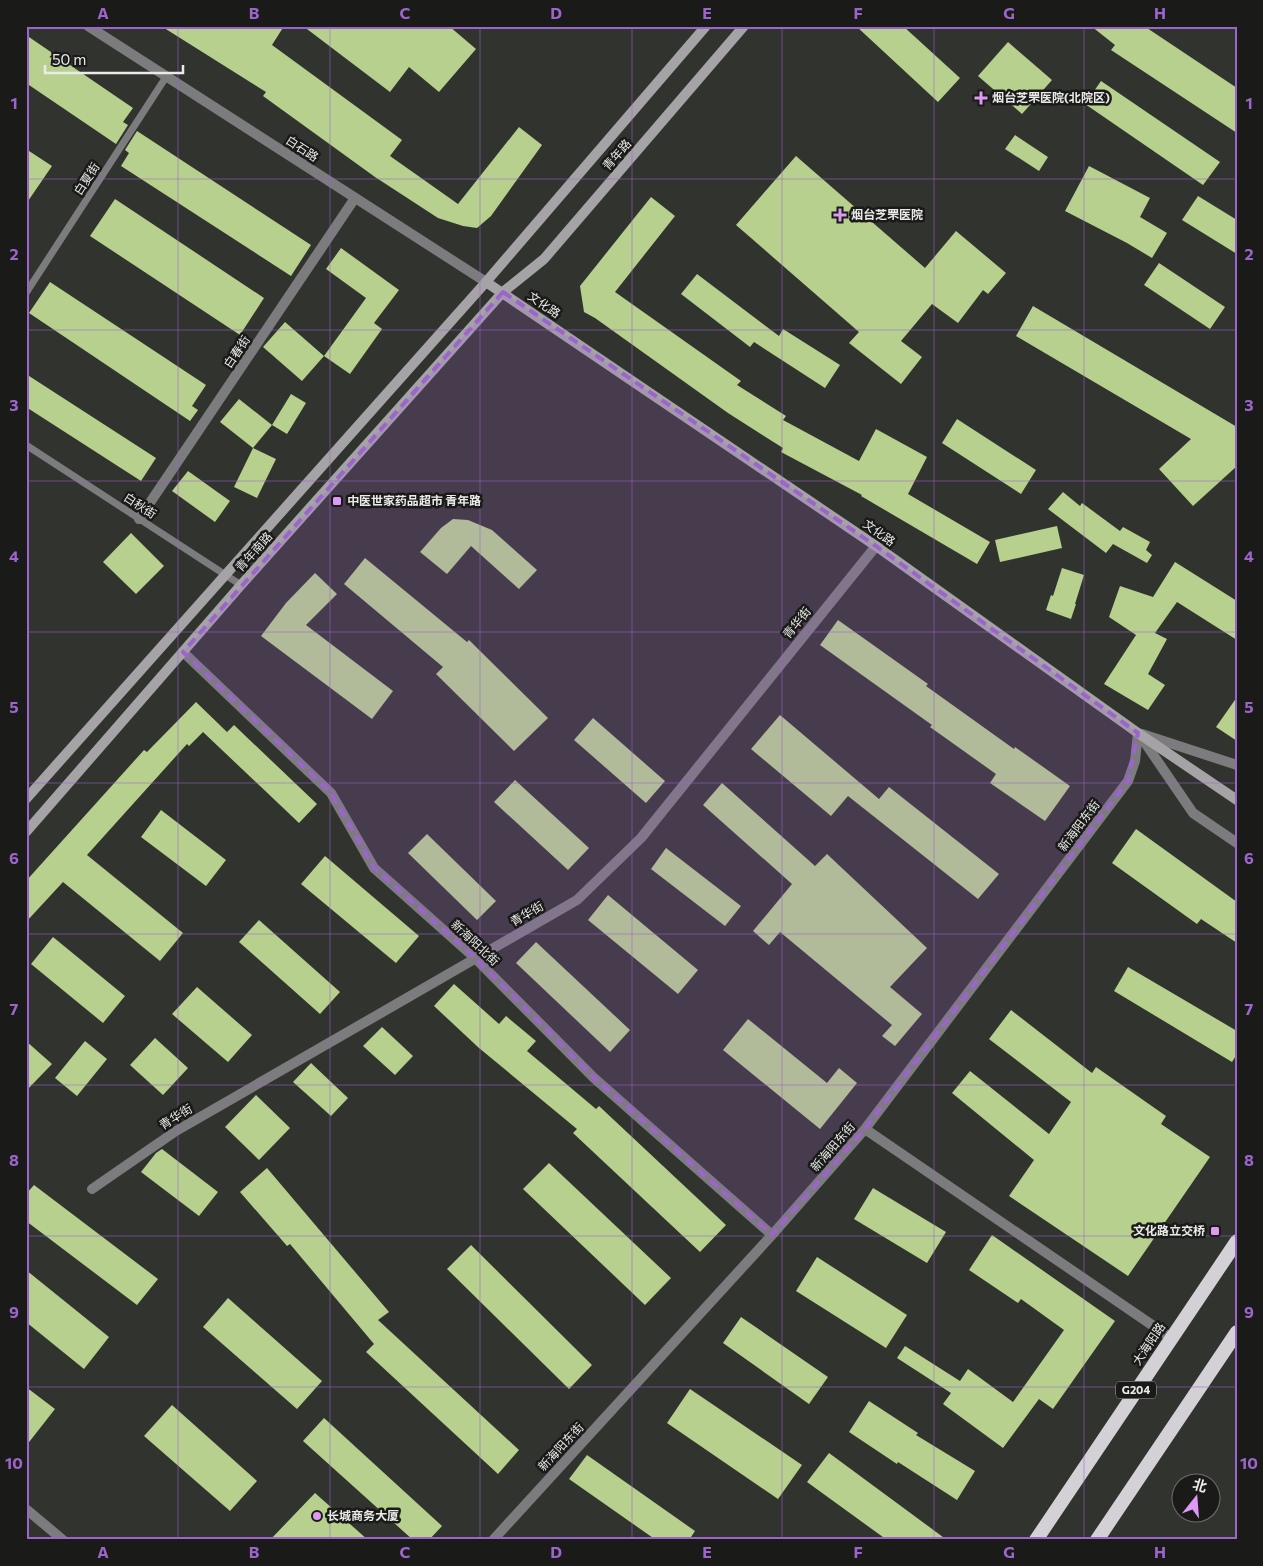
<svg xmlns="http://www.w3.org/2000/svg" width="1263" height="1566" viewBox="0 0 1263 1566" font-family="Commissioner,'Noto Sans SC',sans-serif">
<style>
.building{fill:#b7d08d}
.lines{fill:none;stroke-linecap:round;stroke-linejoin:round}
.service{stroke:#7c7b7d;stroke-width:7}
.minor{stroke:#7c7b7d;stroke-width:10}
.tertiary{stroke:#7c7b7d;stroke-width:10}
.secondary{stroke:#a6a3a7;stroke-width:10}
.trunk{stroke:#d4d1d6;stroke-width:14}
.marked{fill:#9c65cc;fill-opacity:0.2;stroke:#9c65cc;stroke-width:4;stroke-dasharray:10 6;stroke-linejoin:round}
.grid{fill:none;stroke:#9c65cc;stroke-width:1;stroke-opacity:0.55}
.poi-dot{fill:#dd99f3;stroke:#1a1b19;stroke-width:2}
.labels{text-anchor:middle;stroke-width:5;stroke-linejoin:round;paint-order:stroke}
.shield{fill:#1a1b19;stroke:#acadab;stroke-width:1}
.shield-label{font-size:11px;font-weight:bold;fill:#eaebe9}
.poi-label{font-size:12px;font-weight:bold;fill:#eaebe9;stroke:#1a1b19;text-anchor:start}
.street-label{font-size:12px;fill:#eaebe9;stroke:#1a1b19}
.neatline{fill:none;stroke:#9c65cc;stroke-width:2}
.grid-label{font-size:16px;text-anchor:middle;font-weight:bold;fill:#9c65cc}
</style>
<rect width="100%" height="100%" fill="#31332f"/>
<path class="building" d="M161,26h123l-12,19 130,95 -12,16 68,48 61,-77 23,18 -51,71 -14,12 -14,-2 -25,-8 -63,-41 -112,-81 3,-4z
M303,26h146l27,23 -37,43 -30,-25 -19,25z
M856,26h47l57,52 -22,24z
M1091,26h53l93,62v45l-126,-83 4,-5z
M26,35l107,73 -10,14 5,3 -12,19 -90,-61z
M1008,42l44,38 -30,34 -44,-38z
M1101,81l119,81 -17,23 -118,-81z
M137,131l174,114 -20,31 -170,-110 8,-13 -4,-3z
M1015,135l33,22 -9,14 -34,-22z
M26,149l26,17 -26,38z
M796,156l129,112 31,-37 50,42 -18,21 -5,-4 -25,33 -26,-19 -31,37 21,16 -21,27 -52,-41 10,-11 -123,-107z
M1089,166l61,32 -10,19 27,16 -15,25 -25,-15 -62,-32z
M1198,196l39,24v34l-55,-34z
M651,197l24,19 -60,76 126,89 -4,4 49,31 -3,4 76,41 17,-32 51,28 -19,37 82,48 -13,22 -116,-68 1,-1 -81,-43 2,-4 -55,-35 -133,-95 -11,-6 -4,-26z
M115,199l149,99 -24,37 -150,-99z
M341,248l58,42 -25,33 8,6 -32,45 -26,-18 42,-58 -40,-29z
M1159,263l66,44 -15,22 -66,-44z
M697,274l82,62 4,-7 57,36 -15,23 -71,-46 -4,5 -69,-53z
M50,282l156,103 -14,21 6,4 -8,11 -161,-108z
M1033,306l204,121v39l-44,40 -34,-37 32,-30 -175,-103z
M285,322l39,34 -22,25 -39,-34z
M26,374l130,84 -15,23 -115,-74z
M291,394l15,9 -19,31 -15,-9z
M239,399l33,26 -19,23 -33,-26z
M957,419l79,51 -15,24 -79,-51z
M253,448l23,11 -19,39 -23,-11z
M188,471l42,30 -15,21 -43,-31z
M1063,492l17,14 2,-3 38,28 3,-4 27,15 -4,8 6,5 -5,8 -34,-19 -7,9 -58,-44z
M453,519l15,1 24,10 45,40 -18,19 -48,-43 -24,28 -27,-22 21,-24z
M1057,526l5,22 -62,14 -5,-22z
M131,533l33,33 -28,28 -33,-32z
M365,558l102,84 2,-2 79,78 -34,33 -78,-77 7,-7 -99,-83z
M1175,562l62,39v39l-60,-38 -22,31 12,6 -19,35 17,11 -17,25 -44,-26 32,-49 -27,-18 11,-31 33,11z
M1062,568l22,7 -9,29h1l-5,15 -25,-9 5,-15 2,1z
M315,573l22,21 -31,31 87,66 -21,28 -111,-83 25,-33z
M838,620l90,64 -2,2 88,63 1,-2 55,39 -25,35 -55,-38 6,-9 -66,-47 2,-2 -112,-80z
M1237,697v44l-21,-14z
M196,702l31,30 7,-7 83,79 -18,19 -96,-91 -14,14 -2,-2 -100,111 96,78 -23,28 -97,-79 -37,40v-41l118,-131 3,2z
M780,715l99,84 10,-12 110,87 -21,25 -130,-103 -17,20 -80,-67z
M593,718l72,63 -19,22 -72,-63z
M515,780l74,68 -21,22 -74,-68z
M722,783l93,83 12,-12 100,94 -37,39 32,27 -27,32 -13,-10 10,-11 -112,-93 -11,13 -16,-14 39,-47 -89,-79z
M161,810l65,50 -20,26 -65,-49z
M1136,829l101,73v41l-36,-24 -4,5 -85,-61z
M427,834l69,67 -19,19 -69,-67z
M666,848l75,58 -16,20 -74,-57z
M325,856l94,80 -23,27 -95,-79z
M608,895l90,75 -20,24 -90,-74z
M259,920l81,72 -20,22 -81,-72z
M53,937l72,59 -22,27 -72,-59z
M536,942l94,88 -20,22 -94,-89z
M1128,967l109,64v23l-5,8 -118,-71z
M454,984l45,40 7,-8 30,25 -9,10 69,58 3,-3 127,119 -26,27 -127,-119 4,-4 -98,-81 -45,-42z
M197,987l55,48 -24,27 -56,-48z
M1011,1010l81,63 4,-6 70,49 -5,8 49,33 -82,119 -119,-80 25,-36 -82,-67 18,-22 79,63 22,-32 -82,-63z
M748,1019l79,64 12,-15 18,15 -37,46 -97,-79z
M382,1027l31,29 -18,19 -32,-29z
M155,1038l33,30 -25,27 -33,-30z
M26,1041l26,23 -26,27z
M85,1041l22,18 -30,37 -22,-18z
M311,1063l37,35 -17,18 -38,-34z
M256,1095l34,33 -31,32 -34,-33z
M162,1149l56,43 -19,24 -58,-44 15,-19z
M549,1163l122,115 -26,27 -122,-116z
M267,1168l122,144 -11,8 141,130 -21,24 -132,-122 8,-8 -84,-100 -3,2 -47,-54z
M34,1185l124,94 -21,26 -111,-84v-27z
M873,1188l73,44 -19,31 -73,-44z
M992,1235l123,86 -62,88 -14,-10 -36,49 -60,-44 8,-11 -54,-35 8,-12 55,35 8,-12 45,33 51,-72 -43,-31 -3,4 -49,-33z
M471,1245l121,120 -23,24 -122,-120z
M817,1257l90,58 -21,33 -90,-57z
M26,1270l83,67 -25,32 -58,-47z
M228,1298l94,83 -25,28 -94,-82z
M741,1317l87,60 -19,27 -86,-61z
M26,1387l29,22 -29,37z
M690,1389l112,76 -24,34 -111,-76z
M869,1401l49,32 -2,2 59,36 -18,29 -59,-38 -1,2 -48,-32z
M172,1405l85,76 -27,30 -86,-75z
M324,1418l118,108 -13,14h-16l-110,-99z
M829,1453l118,87h-60l-80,-58z
M587,1455l108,76 -6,9h-33l-87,-61z
M315,1493l53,47h-98z"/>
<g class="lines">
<path class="service" d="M26,293l140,-216
M26,445l215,140"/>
<path class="minor" d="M139,519l216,-321
M183,652l148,141 43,75 101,90 119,120 178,157
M1139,734l54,79 44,30
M1142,734l95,31
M865,1129l306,209
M92,1189l84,-58 401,-231 64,-62 235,-292
M26,1509l37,31
M493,1540l279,-305 93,-106 263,-348 7,-20 3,-28"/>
<path class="tertiary" d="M88,26l398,256"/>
<path class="secondary" d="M486,282l390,264 262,187 99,67
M26,799l460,-517 220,-256
M26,832l215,-247 262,-293 41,-33 200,-233"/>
<path class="trunk" d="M1036,1540l201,-299
M1097,1540l140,-208"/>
</g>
<path class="marked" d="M503,292l373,254 262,187 -10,48 -263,348 -93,106 -178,-157 -119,-120 -101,-90 -43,-75 -148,-141z"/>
<path class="grid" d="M178,26v1514M330,26v1514M480,26v1514M632,26v1514M782,26v1514M934,26v1514M1084,26v1514M26,179h1211M26,330h1211M26,481h1211M26,632h1211M26,783h1211M26,934h1211M26,1085h1211M26,1236h1211M26,1387h1211"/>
<g class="poi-dot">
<path d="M978.5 90.5h5v5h5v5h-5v5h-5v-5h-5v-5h5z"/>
<path d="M837.5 207.5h5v5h5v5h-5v5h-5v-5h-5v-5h5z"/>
<rect x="332" y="496" width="10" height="10" rx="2.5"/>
<rect x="1210" y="1226" width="10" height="10" rx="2.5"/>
<circle cx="317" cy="1516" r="5"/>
</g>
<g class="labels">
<rect class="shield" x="1116" y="1381.5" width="40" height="17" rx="4"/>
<g class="shield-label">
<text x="1136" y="1394">G204</text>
</g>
<g class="poi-label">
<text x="992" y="102">烟台芝罘医院(北院区)</text>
<text x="851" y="219">烟台芝罘医院</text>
<text x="347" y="505">中医世家药品超市 青年路</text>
<text x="1205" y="1235" text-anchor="end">文化路立交桥</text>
<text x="327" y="1520">长城商务大厦</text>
</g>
<g class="street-label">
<text transform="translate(302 149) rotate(33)" y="4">白石路</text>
<text transform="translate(617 155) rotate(-49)" y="4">青年路</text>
<text transform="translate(87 179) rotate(-57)" y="4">白夏街</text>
<text transform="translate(544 305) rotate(34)" y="4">文化路</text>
<text transform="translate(237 352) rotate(-56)" y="4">白春街</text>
<text transform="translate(140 506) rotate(33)" y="4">白秋街</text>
<text transform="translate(879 533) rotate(35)" y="4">文化路</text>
<text transform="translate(254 552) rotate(-48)" y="4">青年南路</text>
<text transform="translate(797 623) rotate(-51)" y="4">青华街</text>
<text transform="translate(1079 826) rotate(-53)" y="4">新海阳东街</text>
<text transform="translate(527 914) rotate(-30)" y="4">青华街</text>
<text transform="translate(475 943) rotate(43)" y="4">新海阳北街</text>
<text transform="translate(176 1117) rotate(-32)" y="4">青华街</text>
<text transform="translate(833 1147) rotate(-49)" y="4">新海阳东街</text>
<text transform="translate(1149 1344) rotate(-56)" y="4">大海阳路</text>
<text transform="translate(561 1447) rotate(-47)" y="4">新海阳东街</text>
</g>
</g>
<rect width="1263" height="1566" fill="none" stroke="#1a1b19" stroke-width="55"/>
<g transform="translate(1196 1498) rotate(17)"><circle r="24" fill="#1a1b19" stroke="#6d6e6c"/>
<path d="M0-4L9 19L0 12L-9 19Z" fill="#dd99f3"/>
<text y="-8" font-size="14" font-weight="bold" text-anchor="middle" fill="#eaebe9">北</text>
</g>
<path d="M45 65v8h138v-8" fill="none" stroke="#eaebe9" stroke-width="2.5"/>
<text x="52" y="65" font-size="15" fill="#eaebe9" stroke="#1a1b19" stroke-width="4" paint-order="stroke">50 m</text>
<rect x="28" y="28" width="1208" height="1510" class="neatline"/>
<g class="grid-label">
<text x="103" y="19">A</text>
<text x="254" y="19">B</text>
<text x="405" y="19">C</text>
<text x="556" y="19">D</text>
<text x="707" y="19">E</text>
<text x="858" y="19">F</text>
<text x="1009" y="19">G</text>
<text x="1160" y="19">H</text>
<text x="14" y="109">1</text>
<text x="1249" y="109">1</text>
<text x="14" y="260">2</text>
<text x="1249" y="260">2</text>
<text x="14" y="411">3</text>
<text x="1249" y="411">3</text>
<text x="14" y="562">4</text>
<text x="1249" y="562">4</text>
<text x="14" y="713">5</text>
<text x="1249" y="713">5</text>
<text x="14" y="864">6</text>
<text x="1249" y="864">6</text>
<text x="14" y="1015">7</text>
<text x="1249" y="1015">7</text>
<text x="14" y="1166">8</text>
<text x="1249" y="1166">8</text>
<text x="14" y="1318">9</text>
<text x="1249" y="1318">9</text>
<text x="14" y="1469">10</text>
<text x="1249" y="1469">10</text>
<text x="103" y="1558">A</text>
<text x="254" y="1558">B</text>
<text x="405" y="1558">C</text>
<text x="556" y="1558">D</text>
<text x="707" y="1558">E</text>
<text x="858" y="1558">F</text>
<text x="1009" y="1558">G</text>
<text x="1160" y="1558">H</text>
</g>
</svg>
